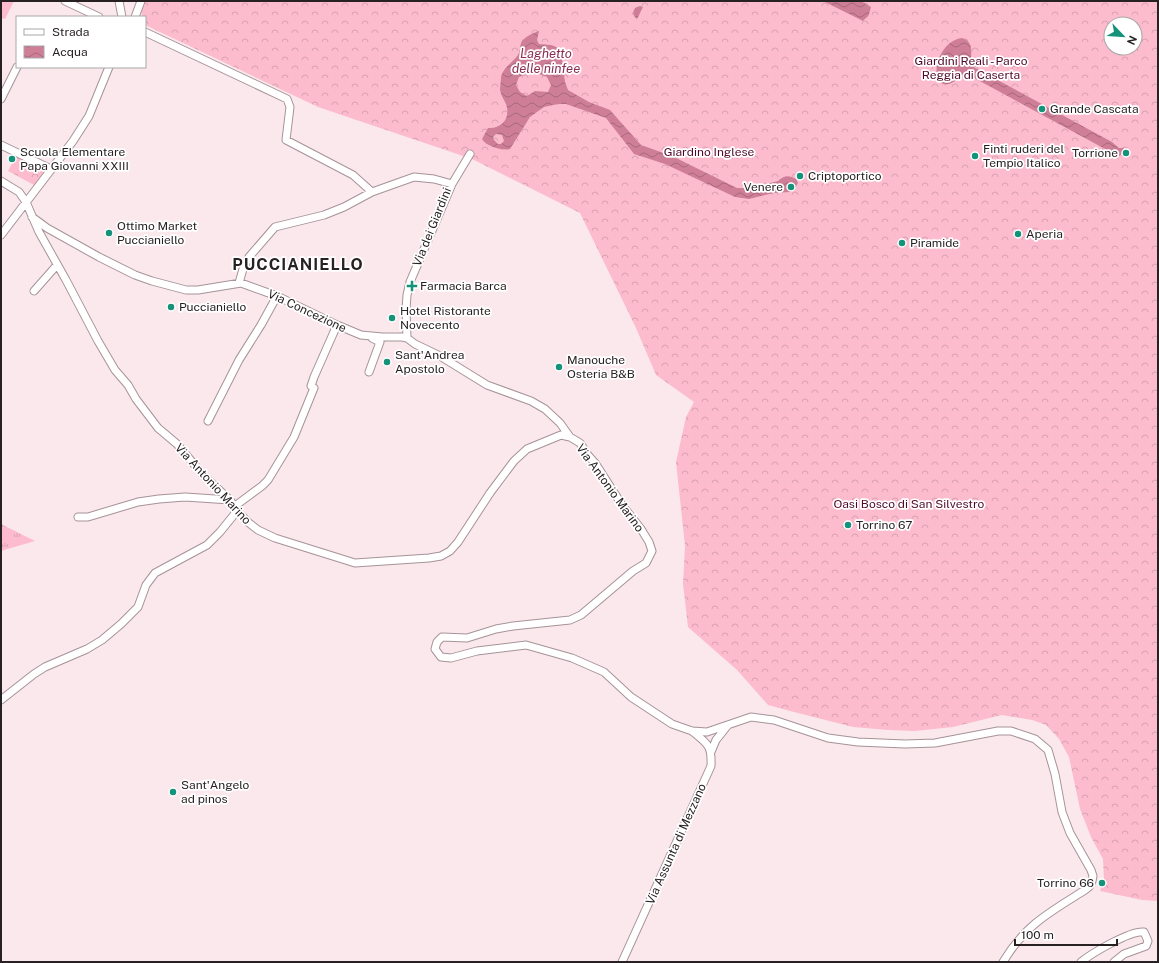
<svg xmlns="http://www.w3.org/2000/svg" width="1159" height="963" viewBox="0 0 1159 963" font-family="'Public Sans',sans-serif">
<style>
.grass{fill:url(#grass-tufts)}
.forest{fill:url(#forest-crowns);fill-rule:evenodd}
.pitch{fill:#fcbcce}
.water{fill:url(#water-waves);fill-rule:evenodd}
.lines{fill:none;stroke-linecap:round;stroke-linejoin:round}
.minor-casing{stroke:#a59398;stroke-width:9}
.minor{stroke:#fff;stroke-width:7}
.poi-dot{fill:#15937a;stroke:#fff;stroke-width:1.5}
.labels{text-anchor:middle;stroke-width:3.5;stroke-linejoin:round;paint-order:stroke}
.park-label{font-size:12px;fill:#500828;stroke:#fff}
.poi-label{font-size:12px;fill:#282123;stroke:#fff;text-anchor:start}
.street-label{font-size:12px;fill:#282123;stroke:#fff}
.water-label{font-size:13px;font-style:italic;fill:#8c2e52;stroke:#fff}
.district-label{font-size:16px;font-weight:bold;letter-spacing:1px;fill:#282123;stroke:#fff}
</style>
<defs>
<pattern id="grass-tufts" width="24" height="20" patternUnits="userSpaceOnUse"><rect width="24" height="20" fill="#fcbcce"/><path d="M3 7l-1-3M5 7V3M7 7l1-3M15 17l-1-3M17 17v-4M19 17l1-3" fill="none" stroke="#d8a1b1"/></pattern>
<pattern id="forest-crowns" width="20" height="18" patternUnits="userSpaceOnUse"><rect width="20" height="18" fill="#fcbcce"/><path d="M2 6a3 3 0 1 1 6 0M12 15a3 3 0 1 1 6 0" fill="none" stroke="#d8a1b1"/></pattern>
<pattern id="water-waves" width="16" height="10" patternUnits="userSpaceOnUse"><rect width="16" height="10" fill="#ce7f97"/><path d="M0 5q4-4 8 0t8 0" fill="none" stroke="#a7687b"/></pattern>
</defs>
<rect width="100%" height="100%" fill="#fbe8ed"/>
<path class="grass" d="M1,524l34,17 -34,10z"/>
<path class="forest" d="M143,1h1015v900l-16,-1 -42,-9 4,-11 -1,-21 -12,-22 -11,-28 -11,-52 -10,-18 -13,-14 -14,-5 -30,-5 -49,12 -38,4 -27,-1 -35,-3 -63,-16 -22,-6 -31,-35 -49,-43 -5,-43 2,-38 -9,-84 10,-45 8,-15 -38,-27 -20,-47 -56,-115 -108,-54 -154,-52 -173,-82v-8h-3l-1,-8zM1111,24h24v24h-24z
M16,156l29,14 -11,15 -26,-14z"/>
<path class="pitch" d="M1,1h13l-9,18 -4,-1z"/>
<path class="water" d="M823,1h38l10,6c-3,11 -1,7 -8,14z
M640,6l3,1 -6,12c-4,-3 -5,-6 -2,-11z
M539,31l-2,9 2,4 12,1 7,3 3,4 4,30 3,8 21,12 21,8 31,35 31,11 65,32h14l27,-7c6,-6 11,-6 18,-2l2,4 -4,7 -4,2 -17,1 -24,6 -14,-2 -70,-33 -31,-10 -28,-36 -40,-14h-8l-14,3 -14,10 -20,32c-8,2 -24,-3 -28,-10l6,-11c14,1 23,-10 18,-24 -2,-4 -5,-9 -6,-14 0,-4 1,-9 1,-13 2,-9 12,-15 17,-22 2,-3 2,-8 3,-12 3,-6 12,-10 18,-12zM534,72l13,5 4,8 -3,7 -13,-1 -8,5 -7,-4 -4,-7 3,-8 9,-4zM496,134l6,1 2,6 -3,3h-3l-4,-4 -1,-3z
M962,38c13,4 9,17 8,27l142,77 7,6h5l-4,8 -3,-3 -10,-3 -142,-77c-39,38 -36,-31 -3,-35z"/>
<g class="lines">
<defs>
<path id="minor" d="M65,1l34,16
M119,1l3,16
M135,17l6,-16
M145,32l142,67 3,8 -4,33 67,35 19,17 42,-15 20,2 18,5 -42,98 -3,13 -1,15 1,28
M1,99l16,-32
M1,145l50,24
M1,181l18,11 7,10 13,30 27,48 32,61 17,29 13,15 8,14 22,29 19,16 26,31 27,25 7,11 12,12 9,7 17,8 80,25 74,-5 12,-2 9,-5 8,-9 32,-49 24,-32 13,-12 34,-14 9,2 10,6 7,11 8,9 27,42 19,24 8,13 3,9 -6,12 -13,8 -52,44 -11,5 -57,6 -17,3 -29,9 -25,-1 -5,5 -2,7 6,8 10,1 26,-7 49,-6 46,13 32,14 27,25 41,27 20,7 15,1 44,-15 23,3 54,18 30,4 47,2 30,-1 63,-12h13l24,8 13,11 7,24 7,38 8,21 21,37 2,6 -1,5 -3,6 -4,3c-35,22 -60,35 -82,72
M452,184l18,-30
M32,217l15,11 52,29 36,18 17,6 34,9h12l43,-7 36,13 60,29 24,10 21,2h20l5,1 8,6 25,12 47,29 44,16 14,8 15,14 10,14
M1,235l72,-94 16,-25 20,-49
M239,283l4,-14 6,-12 26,-30 49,-12 20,-8 28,-15
M34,291l23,-26
M369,372l11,-30 -8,-4
M208,421l31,-61 22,-35 16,-29
M235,506l27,-20 6,-6 26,-43 20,-49 -3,-2 3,-9 23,-52
M78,517h10l50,-15 21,-3 26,-2 45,3
M1,700l33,-26 11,-7 42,-18 15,-9 19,-16 17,-17 8,-22 9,-12 52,-28 13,-13 17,-21
M711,752l5,-12 12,-15
M622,962l89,-196c1,-20 -3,-22 -19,-35
M1081,962c11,-9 50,-32 63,-30l4,9 -2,5 -22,8 -10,8"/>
</defs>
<use href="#minor" class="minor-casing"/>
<use href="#minor" class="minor"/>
</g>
<g class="poi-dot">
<circle cx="1042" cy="109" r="4"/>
<circle cx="1126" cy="153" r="4"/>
<circle cx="975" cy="156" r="4"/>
<circle cx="12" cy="159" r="4"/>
<circle cx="800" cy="176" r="4"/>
<circle cx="791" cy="187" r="4"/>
<circle cx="109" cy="233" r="4"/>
<circle cx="1018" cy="234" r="4"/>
<circle cx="902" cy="243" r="4"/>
<path d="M410 280h4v4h4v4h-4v4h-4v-4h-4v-4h4z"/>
<circle cx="171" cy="307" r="4"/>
<circle cx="392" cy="318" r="4"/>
<circle cx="387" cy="362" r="4"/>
<circle cx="559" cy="367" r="4"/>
<circle cx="848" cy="525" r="4"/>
<circle cx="173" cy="792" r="4"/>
<circle cx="1102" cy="883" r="4"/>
</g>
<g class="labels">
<g class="park-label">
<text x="971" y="65">Giardini Reali - Parco<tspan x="971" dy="14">Reggia di Caserta</tspan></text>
<text x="709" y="156">Giardino Inglese</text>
<text x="909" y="508">Oasi Bosco di San Silvestro</text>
</g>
<g class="poi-label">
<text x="1050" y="113">Grande Cascata</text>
<text x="983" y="153">Finti ruderi del<tspan x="983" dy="14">Tempio Italico</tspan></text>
<text x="20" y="156">Scuola Elementare<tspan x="20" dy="14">Papa Giovanni XXIII</tspan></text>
<text x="1118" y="157" text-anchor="end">Torrione</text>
<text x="808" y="180">Criptoportico</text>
<text x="783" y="191" text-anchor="end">Venere</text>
<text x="117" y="230">Ottimo Market<tspan x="117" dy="14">Puccianiello</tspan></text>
<text x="1026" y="238">Aperia</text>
<text x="910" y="247">Piramide</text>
<text x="420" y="290">Farmacia Barca</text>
<text x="179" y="311">Puccianiello</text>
<text x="400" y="315">Hotel Ristorante<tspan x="400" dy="14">Novecento</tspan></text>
<text x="395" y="359">Sant'Andrea<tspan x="395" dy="14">Apostolo</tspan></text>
<text x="567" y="364">Manouche<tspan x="567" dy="14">Osteria B&amp;B</tspan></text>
<text x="856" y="529">Torrino 67</text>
<text x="181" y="789">Sant'Angelo<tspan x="181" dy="14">ad pinos</tspan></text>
<text x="1094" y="887" text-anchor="end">Torrino 66</text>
</g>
<g class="street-label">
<text transform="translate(432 227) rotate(-68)" y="4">Via dei Giardini</text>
<text transform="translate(307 311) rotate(25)" y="4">Via Concezione</text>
<text transform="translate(213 484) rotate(47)" y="4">Via Antonio Marino</text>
<text transform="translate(610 488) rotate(54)" y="4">Via Antonio Marino</text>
<text transform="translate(676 844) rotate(-66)" y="4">Via Assunta di Mezzano</text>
</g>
<g class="water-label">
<text x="546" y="58">Laghetto<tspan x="546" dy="15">delle ninfee</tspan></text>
</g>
<g class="district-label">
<text x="298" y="270">PUCCIANIELLO</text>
</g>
</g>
<rect width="1159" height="963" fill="none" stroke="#282123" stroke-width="4"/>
<rect x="16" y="16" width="130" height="52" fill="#ffffff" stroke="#a9a6a7"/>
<rect x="24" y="29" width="20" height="6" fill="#ffffff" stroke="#a9a6a7"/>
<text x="52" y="36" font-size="12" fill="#282123">Strada</text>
<rect x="24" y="46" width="20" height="12" fill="url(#water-waves)" stroke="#a9a6a7"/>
<text x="52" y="56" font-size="12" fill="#282123">Acqua</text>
<g transform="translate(1123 36) rotate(115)"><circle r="19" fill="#ffffff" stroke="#a9a6a7"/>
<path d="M0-3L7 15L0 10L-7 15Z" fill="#15937a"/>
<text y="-6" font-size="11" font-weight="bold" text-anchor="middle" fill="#282123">N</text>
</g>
<path d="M1015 939v6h102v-6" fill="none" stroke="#282123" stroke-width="2"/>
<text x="1021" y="939" font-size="12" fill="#282123" stroke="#ffffff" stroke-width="3" paint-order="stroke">100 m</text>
</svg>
